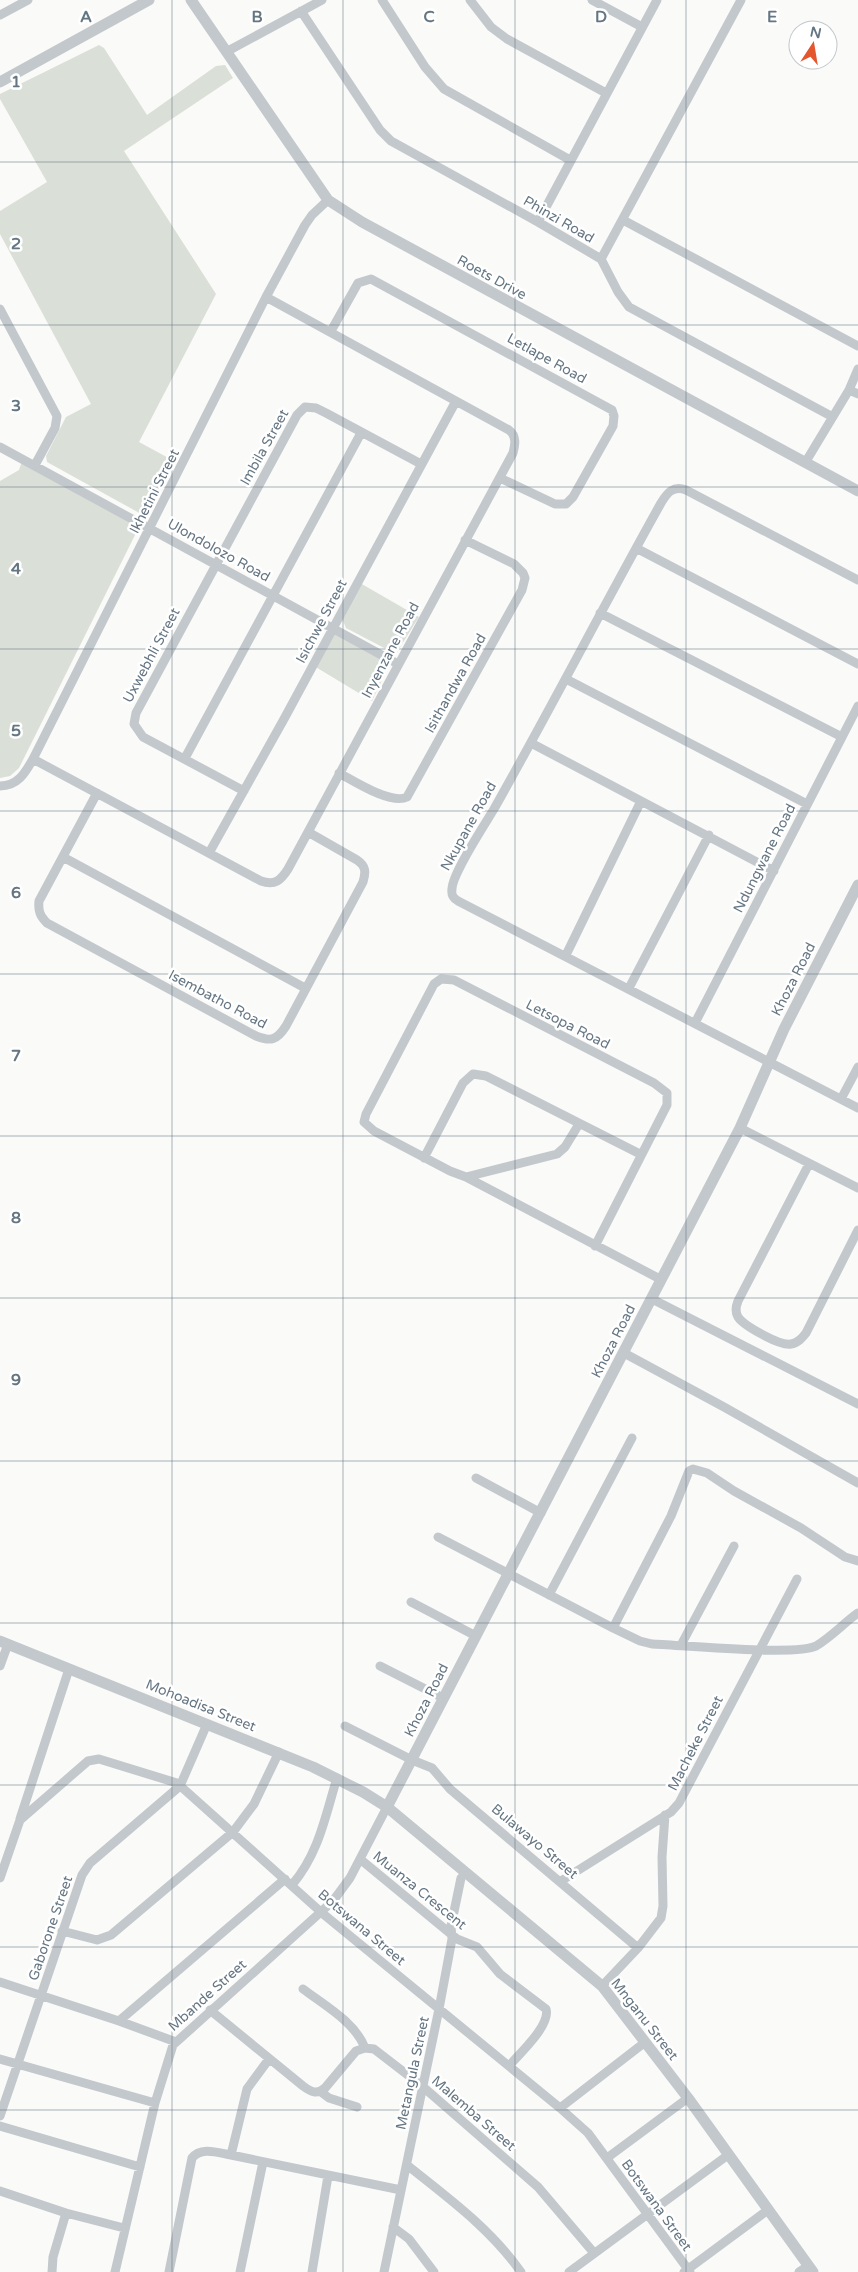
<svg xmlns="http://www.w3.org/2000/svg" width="858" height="2272" viewBox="0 0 858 2272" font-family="'Varela Round',sans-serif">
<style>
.green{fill:#dadfd7}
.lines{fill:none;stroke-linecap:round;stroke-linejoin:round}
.minor{stroke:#c3c8cc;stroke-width:9}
.tertiary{stroke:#c3c8cc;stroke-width:11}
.grid{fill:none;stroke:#657683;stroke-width:1;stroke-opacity:0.55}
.labels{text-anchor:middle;stroke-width:5;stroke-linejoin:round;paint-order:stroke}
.street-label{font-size:14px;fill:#657683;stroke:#fff}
.grid-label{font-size:16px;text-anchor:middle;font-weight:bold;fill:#657683;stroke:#fff;stroke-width:5;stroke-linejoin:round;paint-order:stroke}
</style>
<rect width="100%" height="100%" fill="#fafaf8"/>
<path class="green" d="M99,45l5,3 43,67 69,-49 9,-1 8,13 -109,73 92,143 -77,148 35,19 -25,46 -6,8 -96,-53 -1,-6 20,-39 25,-13 -91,-170v-23l47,-29 -47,-83v-5z
M22,461l115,64v6l-118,237 -9,8 -10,2v-297l19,-11z
M360,583l59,34 -22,35 -9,-2 -42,-22 -4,-10z
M335,631l55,33 -18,37 -58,-35z"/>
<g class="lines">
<path class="minor" d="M382,0l43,67 19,22 126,71
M470,0l21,27 16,12 99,54
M592,0l50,27
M301,11l79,119 11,11 147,81 63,37 17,33 11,15 202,109
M0,15l28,-15
M226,52l96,-52
M623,220l235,126
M538,222l119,-222
M601,259l140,-259
M0,309l57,107 -2,12 -20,37
M331,331l27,-48 13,-4 241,131 2,6 -1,10 -40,71 -7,7h-11l-55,-26
M849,390l9,4
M0,447l398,217
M805,463l44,-73 9,-21
M636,548l222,116
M858,580l-172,-90c-13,-5 -19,3 -25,13 -57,102 -110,205 -167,306 -9,15 -42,65 -42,80 -1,6 1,9 6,12l400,207
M600,613l242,124
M566,679l241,125
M531,743l243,128
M185,758l176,-325
M33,759l228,122c14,5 20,-1 27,-12l225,-416c2,-8 4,-17 -4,-23l-243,-133
M339,773c15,8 52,32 68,24l115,-207 3,-12 -2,-5 -9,-9 -49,-24
M0,786c18,0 25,-13 33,-27l233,-462 39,-72 7,-10 16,-15
M244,791l-101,-54 -9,-13 2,-11 161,-298 8,-8 11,1 10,5 95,51
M97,793l-58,108c-1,10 1,15 8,22l209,113c15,6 21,4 30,-10l77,-144c3,-10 3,-16 -6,-22l-49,-28
M209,853l75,-134 172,-318
M63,857l242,131
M566,955l75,-154
M629,988l80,-153
M695,1023l163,-317
M841,1099l17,-32
M579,1124l-14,23 -8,7 -91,23 -16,-6 -76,-40 -10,-9 2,-8 68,-130 7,-5 13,1 200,103 13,10v12l-72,141
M740,1128l118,60
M424,1158l39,-75 10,-9 13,2 154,78
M809,1164l-71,137c-2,5 -3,11 0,16 6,9 42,29 53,27 7,-1 11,-6 15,-11l52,-103
M466,1177l194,102
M652,1299l206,105
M624,1353l100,54 134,76
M476,1478l65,35
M438,1537l175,91 27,13 12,3c28,1 145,12 164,2 15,-9 28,-23 42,-33
M549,1595l83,-157
M411,1602l65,34
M613,1628l58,-112 18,-45 4,-2 14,4 27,18 67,37 44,29 13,4
M681,1645l53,-99
M0,1666l8,-22
M380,1666l63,32
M345,1726l67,34 20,8 18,21 188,159
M20,1819l49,-150
M360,1859l97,80 20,8 23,27 46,35c5,16 -26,44 -37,57
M0,1878l20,-58 68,-59 11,-2 78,24 145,130 238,195 28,25 102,139
M561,1881l110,-69 8,-9 118,-224
M292,1885c27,-32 33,-68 45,-107
M62,1931l35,9 14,-5 122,-103 21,-28 25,-52
M0,1982l119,39 57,21
M602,1986l36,-38 23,-30 2,-12 -1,-49 3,-42
M303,1989c21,16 52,33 62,59
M210,2010l93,76c8,6 14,9 22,2l31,-37 9,-3 9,1 48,37 116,101 56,66
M119,2021l166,-142
M0,2059l155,44
M321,2092l8,6 28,9
M560,2108l84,-65
M0,2116l82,-241 8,-12 90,-77 27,-62
M0,2126l140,41
M231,2155l16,-66 22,-30
M607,2158l81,-60
M407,2165c41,33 83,63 114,107
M0,2191l66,22 58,15
M393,2227l16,12 25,33
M52,2272l1,-15 13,-44
M115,2272l40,-169 18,-58 160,-144 17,-23 37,-71
M169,2272l23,-114c9,-12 27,-5 39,-3l170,35
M240,2272l23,-110
M312,2272l16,-96
M384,2272l55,-263 13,-70 -1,-13 10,-48
M569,2272l159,-117
M684,2272l84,-62
M799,2272l9,-6"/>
<path class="tertiary" d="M191,0l137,200 34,22 496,269
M0,82l149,-82
M0,1641l313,126 50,25 24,15 215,179 86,112 125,174
M387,1807l353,-679 44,-99 74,-144"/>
</g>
<path class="grid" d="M172,0v2272M343,0v2272M515,0v2272M686,0v2272M0,162h858M0,325h858M0,487h858M0,649h858M0,811h858M0,974h858M0,1136h858M0,1298h858M0,1461h858M0,1623h858M0,1785h858M0,1947h858M0,2110h858"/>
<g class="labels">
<g class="street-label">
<text transform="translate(559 219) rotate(30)" y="5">Phinzi Road</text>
<text transform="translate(492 277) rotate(29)" y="5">Roets Drive</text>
<text transform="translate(547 358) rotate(29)" y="5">Letlape Road</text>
<text transform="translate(264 447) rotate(-61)" y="5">Imbila Street</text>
<text transform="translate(154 491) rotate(-63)" y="5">Ikhetini Street</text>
<text transform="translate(219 550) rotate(29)" y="5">Ulondolozo Road</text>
<text transform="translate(321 621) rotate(-62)" y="5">Isichwe Street</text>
<text transform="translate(390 650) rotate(-62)" y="5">Inyenzane Road</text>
<text transform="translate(151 655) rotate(-62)" y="5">Uxwebhli Street</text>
<text transform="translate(455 683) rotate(-61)" y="5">Isithandwa Road</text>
<text transform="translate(468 826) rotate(-61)" y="5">Nkupane Road</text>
<text transform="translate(764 858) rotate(-63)" y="5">Ndungwane Road</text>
<text transform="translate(793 979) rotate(-63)" y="5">Khoza Road</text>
<text transform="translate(218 999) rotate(28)" y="5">Isembatho Road</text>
<text transform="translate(568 1024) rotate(27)" y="5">Letsopa Road</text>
<text transform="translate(613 1341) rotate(-63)" y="5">Khoza Road</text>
<text transform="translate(426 1700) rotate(-63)" y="5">Khoza Road</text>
<text transform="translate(201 1705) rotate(22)" y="5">Mohoadisa Street</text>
<text transform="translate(695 1743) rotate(-63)" y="5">Macheke Street</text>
<text transform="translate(535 1841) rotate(40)" y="5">Bulawayo Street</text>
<text transform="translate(420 1890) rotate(39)" y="5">Muanza Crescent</text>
<text transform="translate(362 1927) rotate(40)" y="5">Botswana Street</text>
<text transform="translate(50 1928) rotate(-71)" y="5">Gaborone Street</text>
<text transform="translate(207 1995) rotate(-42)" y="5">Mbande Street</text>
<text transform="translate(645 2019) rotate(52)" y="5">Mnganu Street</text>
<text transform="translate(412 2073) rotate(-78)" y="5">Metangula Street</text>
<text transform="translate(474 2113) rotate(41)" y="5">Malemba Street</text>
<text transform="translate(657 2205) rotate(54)" y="5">Botswana Street</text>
</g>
</g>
<g class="grid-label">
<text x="86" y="22">A</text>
<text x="257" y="22">B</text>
<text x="429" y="22">C</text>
<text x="601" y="22">D</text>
<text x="772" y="22">E</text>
<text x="16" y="87">1</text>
<text x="16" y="249">2</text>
<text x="16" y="411">3</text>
<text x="16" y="574">4</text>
<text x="16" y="736">5</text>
<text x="16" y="898">6</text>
<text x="16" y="1061">7</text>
<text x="16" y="1223">8</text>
<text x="16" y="1385">9</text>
</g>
<g transform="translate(813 45) rotate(12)"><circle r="24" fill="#ffffff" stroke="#c1c8cd"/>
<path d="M0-4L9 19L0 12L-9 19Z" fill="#e4572e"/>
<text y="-8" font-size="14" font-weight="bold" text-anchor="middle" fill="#657683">N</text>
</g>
</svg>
